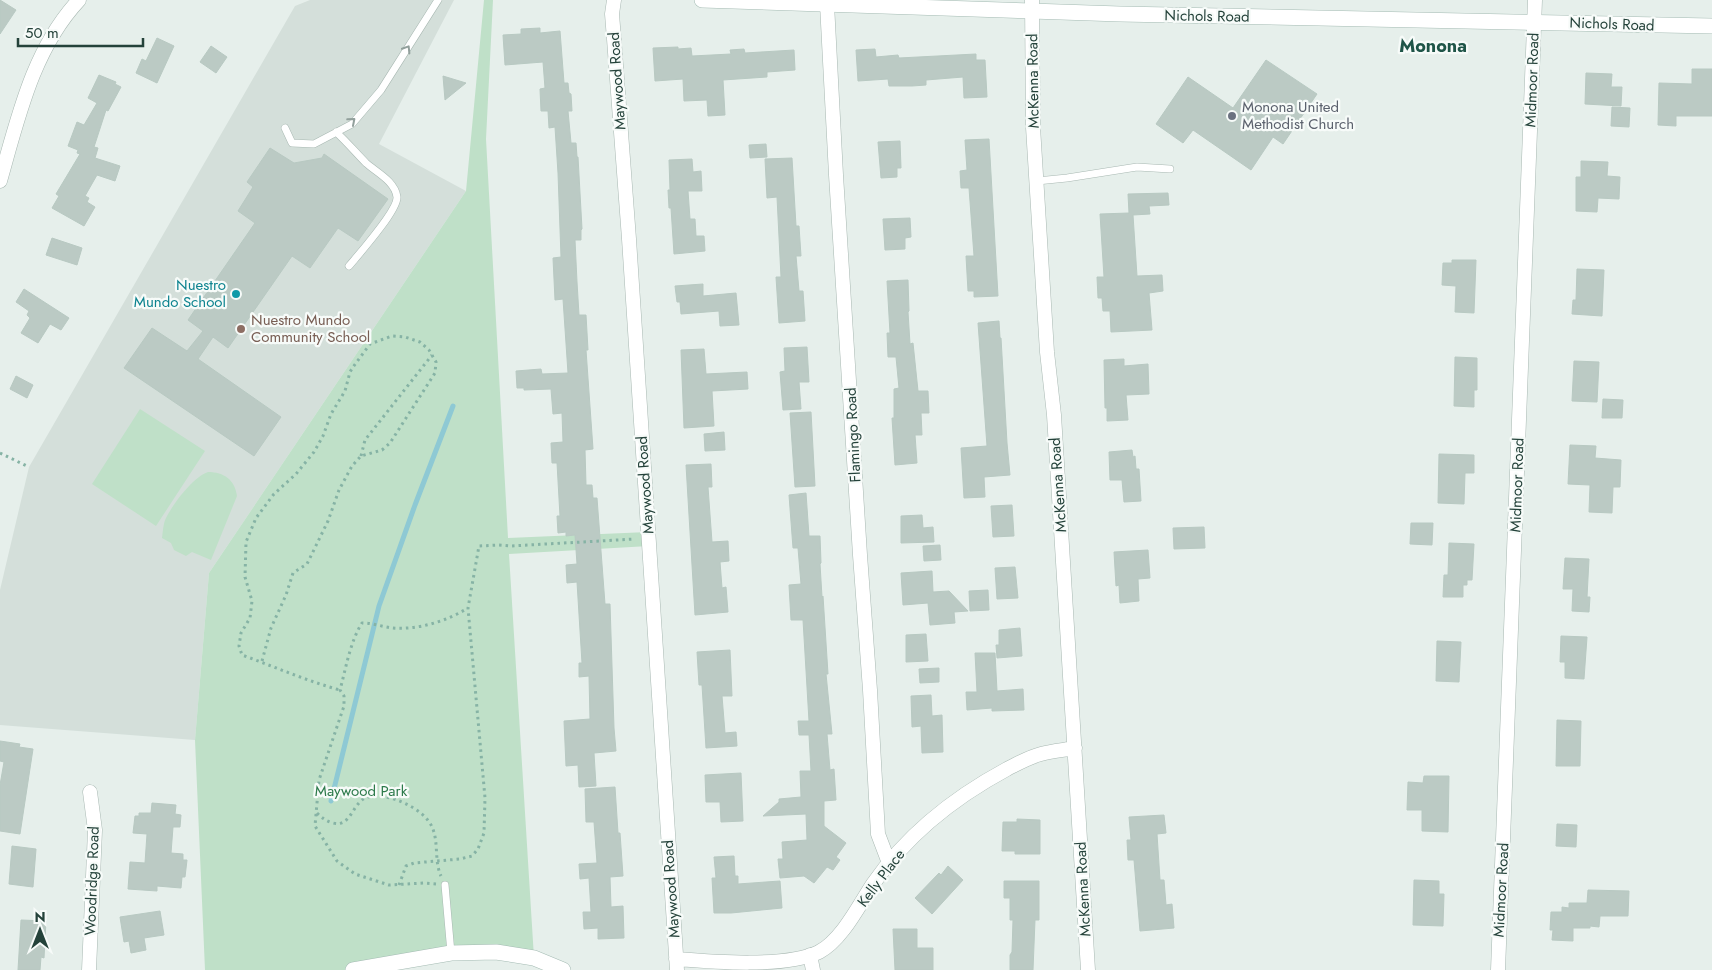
<svg xmlns="http://www.w3.org/2000/svg" width="1712" height="970" viewBox="0 0 1712 970" font-family="Jost,sans-serif">
<style>
.built{fill:#d4dfda}
.green{fill:#bfe0c8}
.lines{fill:none;stroke-linecap:round;stroke-linejoin:round}
.stream{stroke:#8ec9d4;stroke-width:5}
.building{fill:#bbcac4;stroke:#b8c9c2}
.lane-casing{stroke:#a8b8b2;stroke-width:8}
.street-casing{stroke:#a8b8b2;stroke-width:15}
.secondary-casing{stroke:#a4bbb3;stroke-width:16}
.path{stroke:#86b3a5;stroke-width:3;stroke-dasharray:2.5 4;stroke-linecap:butt}
.lane{stroke:#fff;stroke-width:7}
.street{stroke:#fff;stroke-width:14}
.secondary{stroke:#fff;stroke-width:15}
.oneway{stroke:#92a09c}
.worship-dot{fill:#6b7280;stroke:#f7fbf9;stroke-width:2}
.culture-dot{fill:#0f9aa8;stroke:#f7fbf9;stroke-width:2}
.education-dot{fill:#8d6e63;stroke:#f7fbf9;stroke-width:2}
.labels{text-anchor:middle;stroke-width:4.5;stroke-linejoin:round;paint-order:stroke}
.street-label{font-size:15px;fill:#24423a;stroke:#f7fbf9}
.worship-label{font-size:15px;fill:#5b616d;stroke:#f7fbf9;text-anchor:start}
.culture-label{font-size:15px;fill:#0d838f;stroke:#f7fbf9;text-anchor:end}
.education-label{font-size:15px;fill:#785e54;stroke:#f7fbf9;text-anchor:start}
.park-label{font-size:15px;fill:#2d7a4b;stroke:#f7fbf9}
.quarter-label{font-size:18px;font-weight:bold;fill:#1f5548;stroke:#f7fbf9}
</style>
<rect width="100%" height="100%" fill="#e6efeb"/>
<path class="built" d="M310,0h144l-75,144 87,47 -257,382 -14,167 -195,-15v-135l29,-123 266,-461z"/>
<path class="green" d="M484,0h9l-7,139 22,399 140,-6 1,14 -140,8 25,404 -38,-6 -143,18h-148l-10,-230 14,-167 257,-382z
M140,409l65,42 -49,75 -64,-42z
M208,472c16,0 27,8 29,24l-26,64 -19,-8 -6,4 -12,-6 -3,-7 -9,-5c1,-6 1,-14 4,-20 7,-14 27,-41 42,-46z"/>
<g class="lines">
<path class="stream" d="M331,801l48,-195 36,-101 38,-99"/>
</g>
<path class="building" d="M0,0l16,10 -16,24z
M540,28v5l20,-2 4,52h4l1,10 2,1 1,17h-4l3,32h5l1,14h1l4,72 -1,1v10h-6l2,42 2,33h7l2,35h-2l7,99 -8,1 1,35h6l1,13h4l8,106h5l4,124 2,23 -22,2 2,33 -17,1 -1,-22 -12,1 -2,-45 26,-2 -1,-43 -10,1v-14h3l-5,-81 -10,1 -1,-18 11,-1 -2,-29 -9,1v-4l-8,1 -1,-17h3l-3,-53h-5l-1,-20 12,-1 -1,-29 -9,1 -2,-25 -27,1v-2h-7l-1,-17 25,-2 1,5 26,-1 -5,-74 -8,1 -2,-42 8,-1 -3,-84 -3,-46 -6,1 -1,-17h-7l-1,-22 5,-1 -2,-26 -38,3 -2,-30 18,-1v-5z
M157,38l17,8 -17,37 -21,-10 6,-14 4,2z
M211,46l16,11 -11,16 -16,-11z
M678,47v2l13,-1 1,8 39,-2 -1,-4 14,-1 1,4 49,-3 1,20 -28,2v5l-44,3 2,35 -17,1 -1,-16 -23,1 -1,-22 -28,2 -2,-33z
M875,49l1,8 22,-2 1,3 77,-4v6h9l2,37 -23,1 -1,-21 -37,3v5l-14,1h-23l-1,-7 -30,2 -2,-31z
M1266,60l51,34 -34,50 -10,-7 -22,33 -58,-40 -10,13 -27,-19 32,-47 45,31z
M1692,69h20v47h-36v10l-18,-1 1,-42 33,1z
M1586,73l26,1 -1,13h11l-1,19 -36,-2z
M99,75l17,7 -1,2 6,3 -13,24 -2,-1 -12,37 4,1 -3,10 25,8 -5,15 -18,-6 -12,21 4,2 -2,4 8,5 -11,19 -32,-18 7,-12 -3,-2 24,-40 -3,-1 1,-3 -10,-4 9,-24 7,3 13,-22 -9,-5z
M443,76l23,7 -21,17z
M1612,107l18,1 -1,19 -18,-1z
M989,139l9,157 -24,1v-6h-6l-2,-35h8l-5,-68h-8l-1,-17 7,-1 -2,-30z
M900,141l1,27h-4v9l-16,1 -3,-36z
M766,144l1,13 -17,1 -1,-13z
M270,148l24,15 28,-5 2,-4 64,45 -30,42 -20,-13 -28,40 -18,-12 -64,92 -15,-11 -15,22 83,58 -27,39 -130,-88 28,-40 35,23 16,-20 -15,-11 67,-97 -17,-12 15,-24 -6,-5z
M792,158l4,68h3l2,30h-5l3,35h4l2,30 -26,2 -3,-46h5l-4,-80 -10,1 -2,-39z
M692,159l1,13 8,-1 1,20h-14l2,28h5l1,17h8l1,15 -31,3 -3,-46h-2l-1,-18h2l-1,-30z
M1581,161l27,1 -1,14 13,1 -1,22 -21,-1 -1,14 -21,-1v-34h5z
M1168,193l1,12 -20,1 1,8 -17,1 4,61 25,-1 1,16 -14,2 3,37 -41,2 -1,-21h-7l-1,-13h-4l-1,-21h7l-4,-63 29,-1 -1,-19z
M910,218l1,19 -6,1v11l-20,1 -2,-31z
M52,238l30,10 -5,17 -31,-10z
M1452,260h24l-2,53 -19,-1 1,-26 -14,-1 1,-22h9z
M1577,269l27,1 -2,46 -30,-2 1,-14h3z
M908,280l1,31 -1,1 2,32 3,-1 5,48h10l1,22h-8l1,22h-7l2,28 -22,2 -3,-47h2v-29l5,-1 -3,-31h-8l-1,-24h3l-3,-52z
M703,284v12l33,-3 3,32 -19,1 -1,-15 -38,3 -1,-12h-3l-2,-16z
M24,289l45,29 -8,12 -11,-6 -12,19 -17,-10 9,-15 -3,-3 2,-4 -13,-9z
M999,321l1,17h1l6,105 3,32 -26,2 1,20 -21,1 -3,-50 26,-2 -9,-123z
M807,347l2,35h-10l2,27 -18,1 -3,-38 5,-1 -1,-23z
M704,349l2,25 41,-2 1,17 -36,2 2,35 -30,2 -3,-78z
M1455,357l22,1v32h-3v17l-20,-1z
M1124,359v7l24,-2 1,30 -23,1 2,25 -21,1v-13h-2l-1,-48z
M1574,361l25,1 -2,40 -25,-1z
M16,376l17,9 -6,13 -17,-9z
M1603,399l20,1 -1,18h-20z
M811,412l4,74 -20,1 -5,-74z
M724,432l1,18 -20,1 -1,-17z
M1570,445l26,1 -1,12 26,2 -1,27h-7l-1,26 -23,-1 1,-27 -22,-1z
M1132,450l1,7 2,-1 1,13h3l2,32 -17,1 -2,-22h-12l-1,-28z
M1439,454l35,1v18h-9l-1,31 -26,-1z
M711,464l1,23h-4l4,55 16,-1 1,20 -9,1 2,26 4,-1 2,25 -33,3 -9,-150z
M806,493l3,43h11l1,27 -1,1 2,33 1,-1 5,78h-2l6,60h-5l3,36 4,-1 2,31 -12,1v25l22,17 -10,14 4,3 -7,10 -6,-3 -13,16 -10,-7 -24,2 -2,-19h5l-1,-17 25,-2 -1,-26 -43,2 16,-14v-3l22,-2 -1,-26h11l-2,-36h-10l-1,-14h11l-6,-101h-12l-2,-35 12,-1 -3,-36h-5l-4,-53z
M1012,505l2,31 -21,1 -2,-31z
M922,515l1,13 10,-1 1,15 -33,1v-27z
M1411,523h22l-1,22 -22,-1z
M1204,527l1,21 -31,1 -1,-21z
M1449,543l25,1 -2,36h-5v5h-4v12h-20l1,-22h4z
M940,545l1,15 -17,1 -1,-15z
M1148,550l2,28 -12,1 1,22 -19,2 -1,-18 -3,1 -2,-34z
M1565,558l24,1 -2,38h3l-1,15 -17,-1 1,-22h-10z
M1015,567l3,31 -21,1 -2,-31z
M932,571l1,21 16,-1 19,20 -14,1 1,11 -25,2 -2,-22 -25,2 -2,-32z
M988,590l1,20 -19,1 -1,-20z
M1020,628l2,28 -25,2 -1,-13h3v-15z
M926,634l2,27 -22,1v-27z
M1561,636l26,1 -3,42 -19,-1v-16h-5z
M1437,641l24,1 -2,40 -23,-1z
M730,650l2,46h-10l3,37 11,-1 1,14 -31,2 -4,-63h-3l-2,-33z
M975,653h20l2,38 26,-2 1,21 -32,1v-3l-25,2 -1,-18h11z
M939,668v14l-19,1 -1,-14z
M931,695l1,21 10,-1 1,37 -21,1 -1,-27 -9,1 -1,-31z
M1557,720l24,1 -1,45h-24z
M0,741l20,3 -1,3 14,2 -13,85 -20,-3v-46l4,-23 -4,-1z
M741,773l2,48 -22,1 -1,-20h-14l-1,-27z
M1424,776h25l-1,56 -26,-1v-21h-15l1,-28 15,1z
M615,787l3,46h2l3,43 -13,1 1,30 12,-1 1,32 -26,1v-11l-14,1 -1,-17h8l-2,-34 -9,1 -1,-15 18,-1 -3,-41h-8l-1,-33z
M152,803l24,2 -1,9 6,1 -1,12h-7l-2,26 12,1v6h4l-2,17h-3l-1,11 -24,-2v5l-29,-2 2,-27 15,1 2,-29 -14,-1 2,-17h4v-3h12z
M1164,815l2,18 -9,1 3,46h4l2,25 6,-1 2,24 -34,3 -6,-71h-6l-1,-20h4l-2,-23z
M1017,819l23,1v34h-25v-3h-13l1,-29h14z
M1557,824l20,1 -1,22 -20,-1z
M12,846l24,3 -3,38 -24,-3z
M734,856l1,20h3v8l42,-3 2,27 -51,5h-17l-2,-35h4l-2,-21z
M948,866l15,14 -31,34 -17,-16 24,-25 2,2z
M1414,880l25,1v13h5l-1,32 -30,-1z
M1004,881h35v39h-4l-2,50h-23v-15l2,-3 1,-32h-3v-22h-6z
M1588,890l41,1 -1,25h-28l-1,11 -9,-1v2h-17v13l-21,-1 1,-10h-3l1,-18h11v-5l7,1v-5h18z
M160,911l4,24 -20,3 2,12 -15,3 -2,-12 -5,1 -4,-25z
M21,920l25,1 -2,37 -3,-1 -1,13h-22z
M893,929h24v19h16v22h-38z"/>
<g class="lines">
<defs>
<path id="lane" d="M285,128l7,15 22,1 38,-20 29,-34 57,-90
M336,132c11,10 20,21 30,31 10,9 29,18 31,34 1,13 -38,57 -48,69
M1037,181l30,-3 70,-11 33,2
M445,885l6,68"/>
<path id="street" d="M614,0l-2,14 2,25 15,200 48,731
M1032,0l1,127 14,225 7,63 34,555
M827,4l9,171 24,380 10,135 8,144 11,29
M0,181c18,-63 33,-132 79,-181
M810,955l3,15
M676,959c37,3 110,9 143,-7 23,-12 40,-47 54,-68 33,-48 82,-87 134,-115 10,-5 22,-12 34,-15 11,-3 23,-4 34,-6
M89,970l6,-140 -5,-38
M1498,970l37,-970"/>
<path id="secondary" d="M702,0l418,14 592,12
M353,970l98,-17 45,-1 38,6 29,12"/>
</defs>
<use href="#lane" class="lane-casing"/>
<use href="#street" class="street-casing"/>
<use href="#secondary" class="secondary-casing"/>
<path class="path" d="M0,453l29,14
M361,456l4,-16 67,-85
M262,661l9,-33 15,-33 7,-22 14,-9 21,-43 11,-31 13,-24 9,-10 21,-6 8,-7 45,-70 1,-11 -7,-12 -9,-8 -15,-5 -13,-1 -22,8 -17,23 -3,5 -5,19 -14,23 -8,22 -9,16 -18,22 -22,20 -18,24 -10,24 -1,35 7,24 -2,17 -9,15 -2,13 3,9c33,12 65,26 98,35
M317,813c5,5 9,8 16,10 19,5 19,-22 35,-26 19,-5 56,11 64,30 7,15 2,34 9,49
M436,884l-12,-1 -35,2 -34,-11 -18,-13 -22,-35 4,-46 25,-74v-10l-4,-6c6,-22 10,-48 22,-67 11,0 21,4 31,5 25,2 54,-7 75,-20
M399,885l7,-19 8,-3 46,-4 12,-3 6,-7 6,-16 1,-35 -17,-190 11,-62 20,-1 12,1 124,-7"/>
<use href="#lane" class="lane"/>
<use href="#street" class="street"/>
<use href="#secondary" class="secondary"/>
</g>
<defs><path id="oneway-chevron" d="M-2-3.5L2.5 0L-2 3.5" fill="none" stroke-width="1.6" stroke-linecap="round" stroke-linejoin="round" transform="scale(1.25)"/></defs>
<g class="oneway">
<use href="#oneway-chevron" transform="translate(407 49) rotate(-58)"/>
<use href="#oneway-chevron" transform="translate(352 121) rotate(-41)"/>
</g>
<circle class="worship-dot" cx="1232" cy="116" r="5"/>
<circle class="culture-dot" cx="236" cy="294" r="5"/>
<circle class="education-dot" cx="241" cy="329" r="5"/>
<g class="labels">
<g class="street-label">
<text transform="translate(1207 16) rotate(1)" y="5">Nichols Road</text>
<text transform="translate(1612 24) rotate(2)" y="5">Nichols Road</text>
<text transform="translate(1532 80) rotate(-88)" y="5">Midmoor Road</text>
<text transform="translate(617 81) rotate(-94)" y="5">Maywood Road</text>
<text transform="translate(1033 81) rotate(-91)" y="5">McKenna Road</text>
<text transform="translate(853 435) rotate(-93)" y="5">Flamingo Road</text>
<text transform="translate(645 485) rotate(-94)" y="5">Maywood Road</text>
<text transform="translate(1058 485) rotate(-94)" y="5">McKenna Road</text>
<text transform="translate(1517 485) rotate(-88)" y="5">Midmoor Road</text>
<text transform="translate(881 878) rotate(-53)" y="5">Kelly Place</text>
<text transform="translate(92 881) rotate(-88)" y="5">Woodridge Road</text>
<text transform="translate(671 889) rotate(-94)" y="5">Maywood Road</text>
<text transform="translate(1083 889) rotate(-93)" y="5">McKenna Road</text>
<text transform="translate(1501 890) rotate(-87)" y="5">Midmoor Road</text>
</g>
<g class="worship-label">
<text x="1242" y="112">Monona United<tspan x="1242" dy="17">Methodist Church</tspan></text>
</g>
<g class="culture-label">
<text x="226" y="290">Nuestro<tspan x="226" dy="17">Mundo School</tspan></text>
</g>
<g class="education-label">
<text x="251" y="325">Nuestro Mundo<tspan x="251" dy="17">Community School</tspan></text>
</g>
<g class="park-label">
<text x="361" y="796">Maywood Park</text>
</g>
<g class="quarter-label">
<text x="1433" y="52">Monona</text>
</g>
</g>
<g transform="translate(40 930)" stroke="#f7fbf9" stroke-width="4" paint-order="stroke">
<path d="M0-4L9 19L0 12L-9 19Z" fill="#24423a"/>
<text y="-8" font-size="14" font-weight="bold" text-anchor="middle" fill="#24423a">N</text>
</g>
<path d="M18 38v8h125v-8" fill="none" stroke="#24423a" stroke-width="2.5"/>
<text x="25" y="38" font-size="15" fill="#24423a" stroke="#f7fbf9" stroke-width="4" paint-order="stroke">50 m</text>
</svg>
